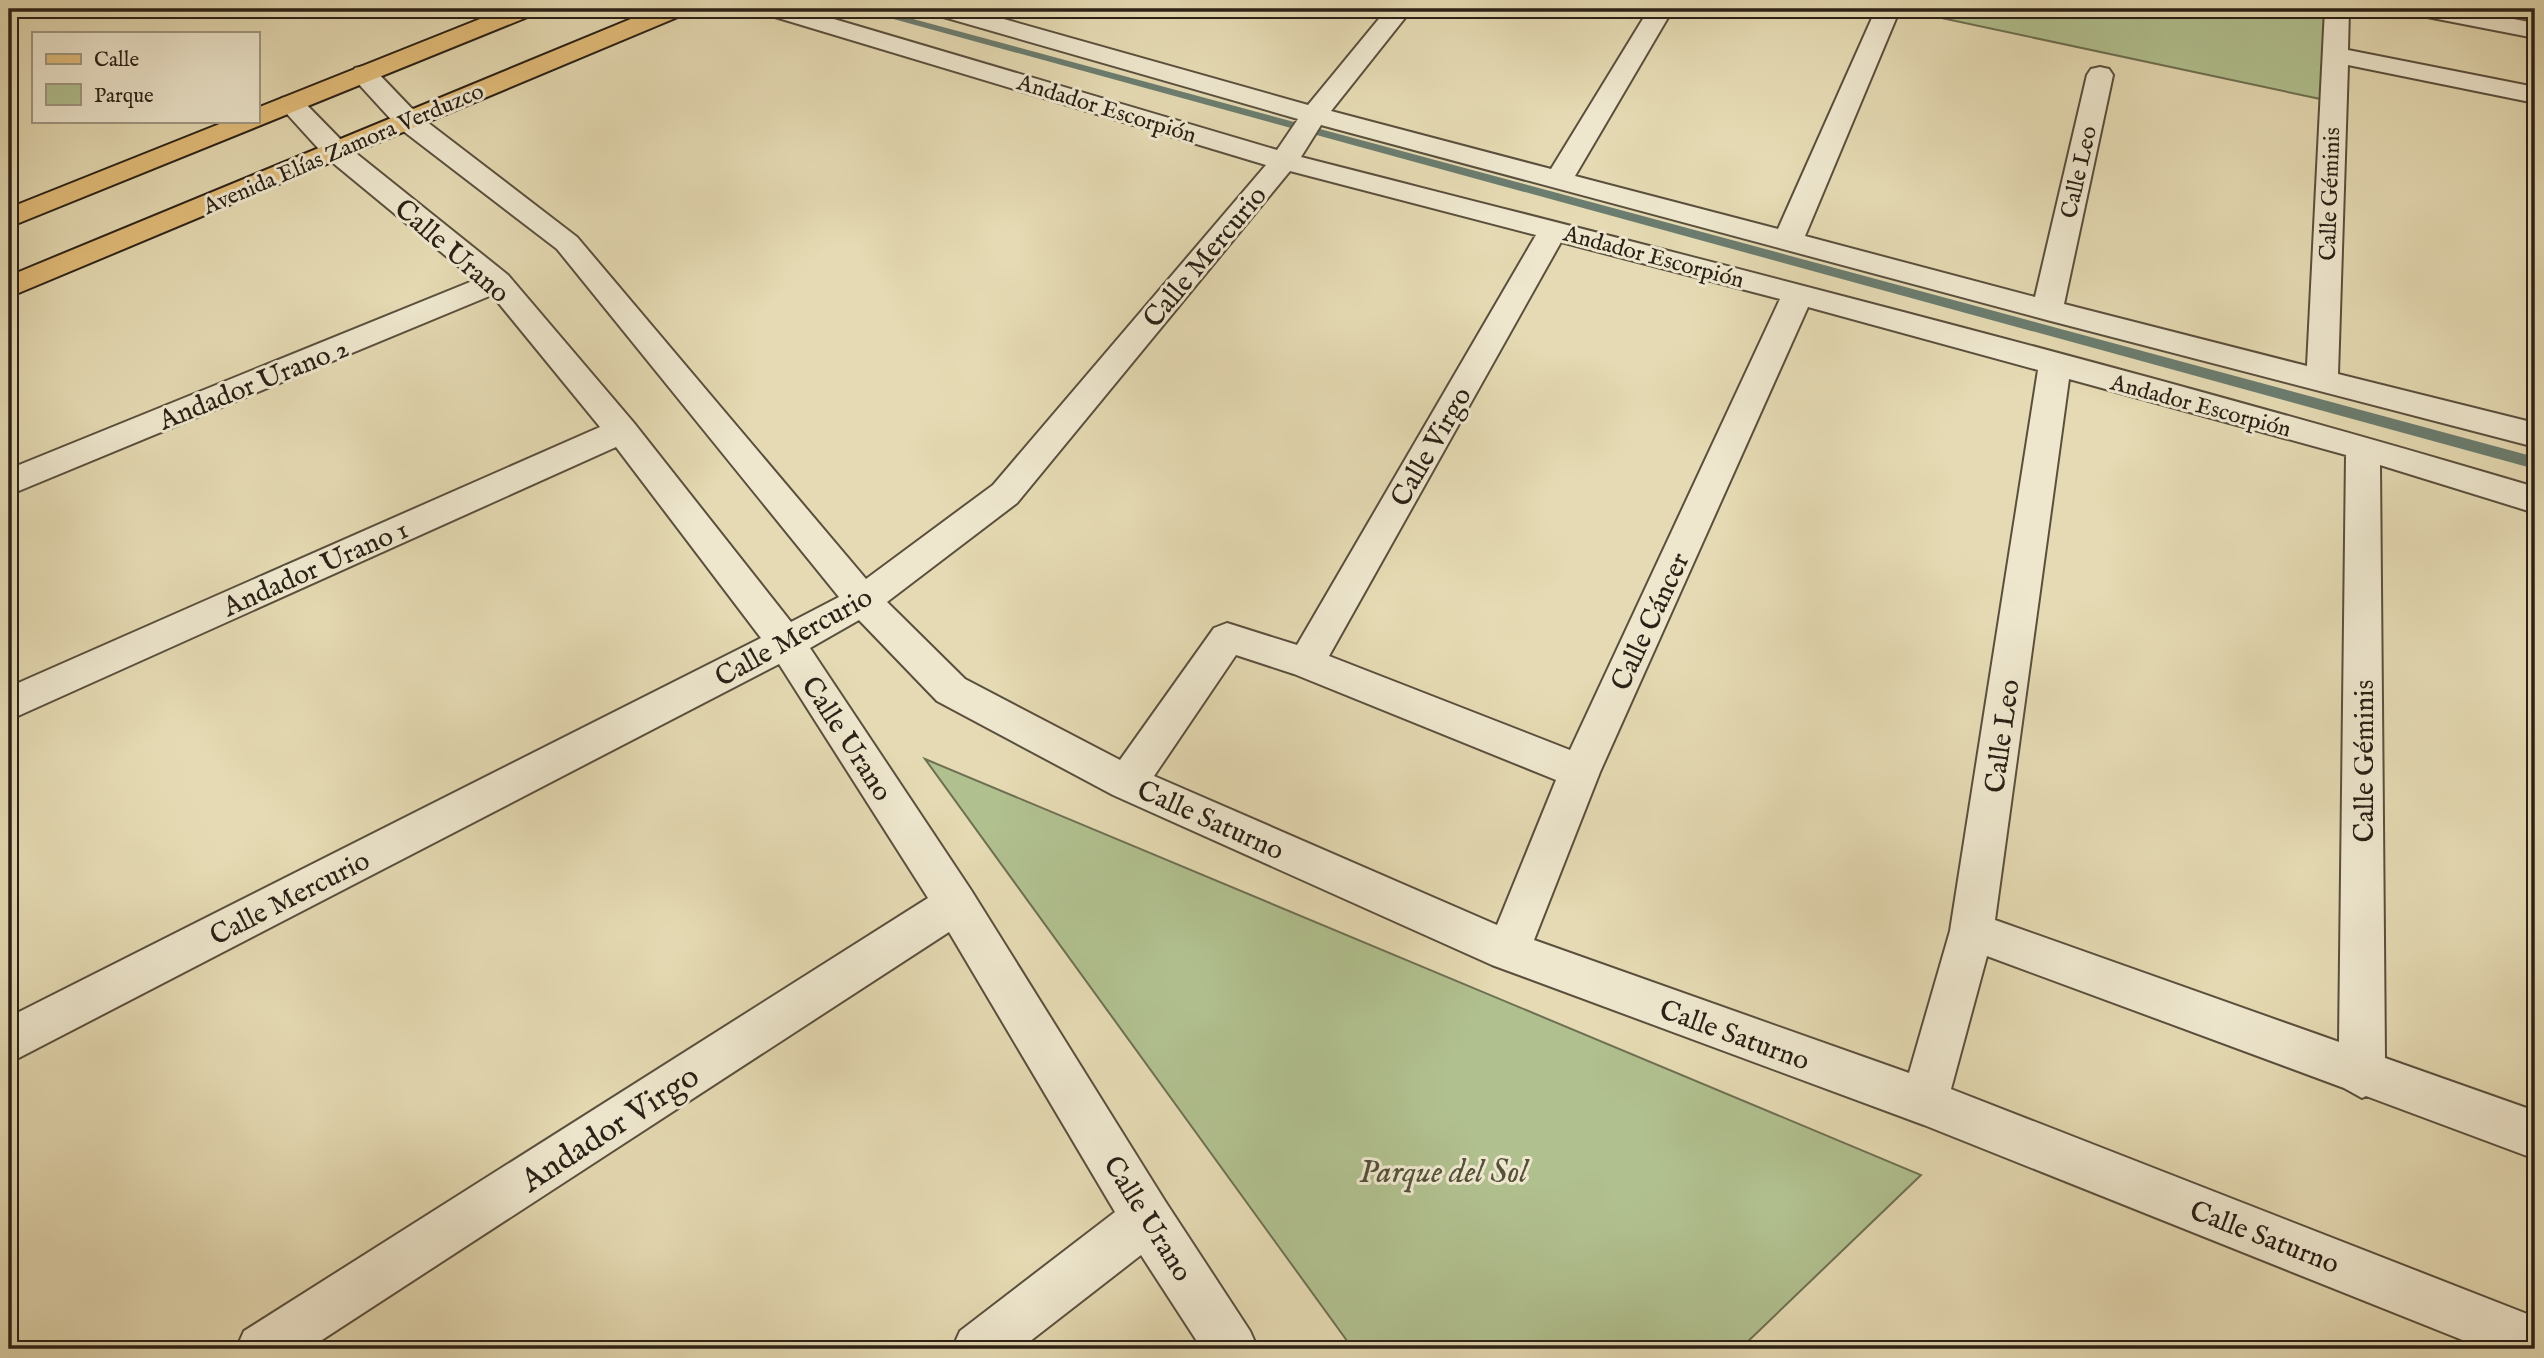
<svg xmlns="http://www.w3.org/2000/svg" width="2544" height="1358" viewBox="0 0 2544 1358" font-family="'IM FELL English',serif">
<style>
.green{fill:#b1c08f;stroke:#6e7052;stroke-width:2}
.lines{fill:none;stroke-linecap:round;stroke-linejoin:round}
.stream{fill:#6b7d70;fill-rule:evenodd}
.minor-casing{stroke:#5a4f3d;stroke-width:4}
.primary-casing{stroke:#2b2116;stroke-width:4}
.minor{fill:#eee7ce;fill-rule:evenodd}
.primary{fill:#e2bd7a;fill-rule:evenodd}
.labels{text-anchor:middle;stroke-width:6;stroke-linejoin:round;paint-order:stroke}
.far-street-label{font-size:23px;fill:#2b2116;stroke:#eee7ce}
.street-label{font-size:28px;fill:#2b2116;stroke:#eee7ce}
.near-street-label{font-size:33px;fill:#2b2116;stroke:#eee7ce}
.near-park-label{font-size:33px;font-style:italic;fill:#53513a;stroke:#eee7ce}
</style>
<rect width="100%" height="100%" fill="#e5dab3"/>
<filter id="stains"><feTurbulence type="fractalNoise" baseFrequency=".00286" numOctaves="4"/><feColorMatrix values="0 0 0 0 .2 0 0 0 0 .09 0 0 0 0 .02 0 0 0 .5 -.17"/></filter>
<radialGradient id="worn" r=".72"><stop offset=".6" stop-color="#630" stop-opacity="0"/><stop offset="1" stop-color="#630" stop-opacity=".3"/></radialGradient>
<path class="green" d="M1919,9h409l-3,91 -407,-87z
M925,759l996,416 -181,174h-387z"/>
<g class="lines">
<path class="stream" d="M857,9h19l1659,448v12z"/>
<defs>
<path id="minor" d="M762,9h38l477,141 21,-31 -365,-105 -3,-5h38l340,96 79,-96h25l-81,102 220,58 98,-160h24l-98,167 203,53 98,-220h24l-95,227 230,61 52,-222 4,-6 9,-2 9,2 4,6 -49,229 243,62 18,-357h24l-1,41 187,37v16l-187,-38 -10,309 197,49v24l-488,-127 -726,-195 -20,32c411,105 826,209 1234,330v26l-155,-48 5,593 150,53v48l-169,-63 -4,2 -18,-10 -357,-132 -36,133 584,228v32h-50l-561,-224 -432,-160 -379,-170 -176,-94 -78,-81 -49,28 161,242 194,311 85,130 8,18h-56l-61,-94 -121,94h-68l8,-18 155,-119 -166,-280 -641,417h-72l8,-18 684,-433 -149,-234 -770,399v-46l752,-379 -145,-191 -607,273v-33l591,-260 -108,-132 -483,200v-26l466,-189 -148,-122 -49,-54 4,-6 9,-2 9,2 47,48 161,129 126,148 157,199 48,-25 -282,-348 -159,-122 -43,-47 -4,-6 4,-6 9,-2 9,2 45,47 159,122 289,342 127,-94 273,-320 -501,-151zM1290,171l246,64 -239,410 -70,-22 -13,5 -94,132 -155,-81 -78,-77 130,-99zM1561,242l219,57 -210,451 -241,-94zM1808,307l230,63 -88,561 -41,142 -375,-133 66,-168zM2069,379l277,76 -7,587 -344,-122zM1236,655l58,19 262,106 -59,145 -343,-149z
M2410,9h49l76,14v15l-113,-22 -9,-2z"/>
<path id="primary" d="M505,9h33l-3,5 -526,213v-19l218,-87h30v-13z
M655,9h33l-3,5 -676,283v-21z"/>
</defs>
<use href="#minor" class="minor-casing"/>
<use href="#primary" class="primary-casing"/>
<use href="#minor" class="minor"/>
<use href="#primary" class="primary"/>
</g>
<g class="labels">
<g class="far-street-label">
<text transform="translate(1107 108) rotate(17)" y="8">Andador Escorpión</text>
<text transform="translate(343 148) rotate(-23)" y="8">Avenida Elías Zamora Verduzco</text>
<text transform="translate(2078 172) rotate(-77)" y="8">Calle Leo</text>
<text transform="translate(2329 194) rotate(-88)" y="8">Calle Géminis</text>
<text transform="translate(1654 256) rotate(15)" y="8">Andador Escorpión</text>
<text transform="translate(2201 405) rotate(15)" y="8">Andador Escorpión</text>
</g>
<g class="street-label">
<text transform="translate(453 250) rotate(41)" y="10">Calle Urano</text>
<text transform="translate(1204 256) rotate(-50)" y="10">Calle Mercurio</text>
<text transform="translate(253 383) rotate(-22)" y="10">Andador Urano 2</text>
<text transform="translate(1430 446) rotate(-60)" y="10">Calle Virgo</text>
<text transform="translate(315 567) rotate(-24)" y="10">Andador Urano 1</text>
<text transform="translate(1649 621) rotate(-65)" y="10">Calle Cáncer</text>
<text transform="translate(793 636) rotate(-29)" y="10">Calle Mercurio</text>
<text transform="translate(2001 736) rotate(-82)" y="10">Calle Leo</text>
<text transform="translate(848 738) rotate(57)" y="10">Calle Urano</text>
<text transform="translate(2363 761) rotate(-90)" y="10">Calle Géminis</text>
<text transform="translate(1211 819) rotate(24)" y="10">Calle Saturno</text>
<text transform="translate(289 897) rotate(-27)" y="10">Calle Mercurio</text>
<text transform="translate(1735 1034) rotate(20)" y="10">Calle Saturno</text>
<text transform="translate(1149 1218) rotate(58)" y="10">Calle Urano</text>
<text transform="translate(2265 1236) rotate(21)" y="10">Calle Saturno</text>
</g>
<g class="near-street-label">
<text transform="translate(609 1127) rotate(-33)" y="12">Andador Virgo</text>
</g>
<g class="near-park-label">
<text x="1443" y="1182">Parque del Sol</text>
</g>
</g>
<rect width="2544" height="1358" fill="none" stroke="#e5dab3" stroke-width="35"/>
<rect x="10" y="10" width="2523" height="1337" fill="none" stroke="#2b2116" stroke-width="3.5"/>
<rect x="18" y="18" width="2509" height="1323" fill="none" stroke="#2b2116" stroke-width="2"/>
<rect x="32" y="32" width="228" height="91" fill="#eee7ce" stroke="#a09884" stroke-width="2"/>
<rect x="46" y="54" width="35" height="10" fill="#e2bd7a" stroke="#a09884" stroke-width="2"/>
<text x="94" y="66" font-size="21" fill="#2b2116">Calle</text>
<rect x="46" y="84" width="35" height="21" fill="#b1c08f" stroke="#a09884" stroke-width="2"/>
<text x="94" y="102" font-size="21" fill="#2b2116">Parque</text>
<rect width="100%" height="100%" filter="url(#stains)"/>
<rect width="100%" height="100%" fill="url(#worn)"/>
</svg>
